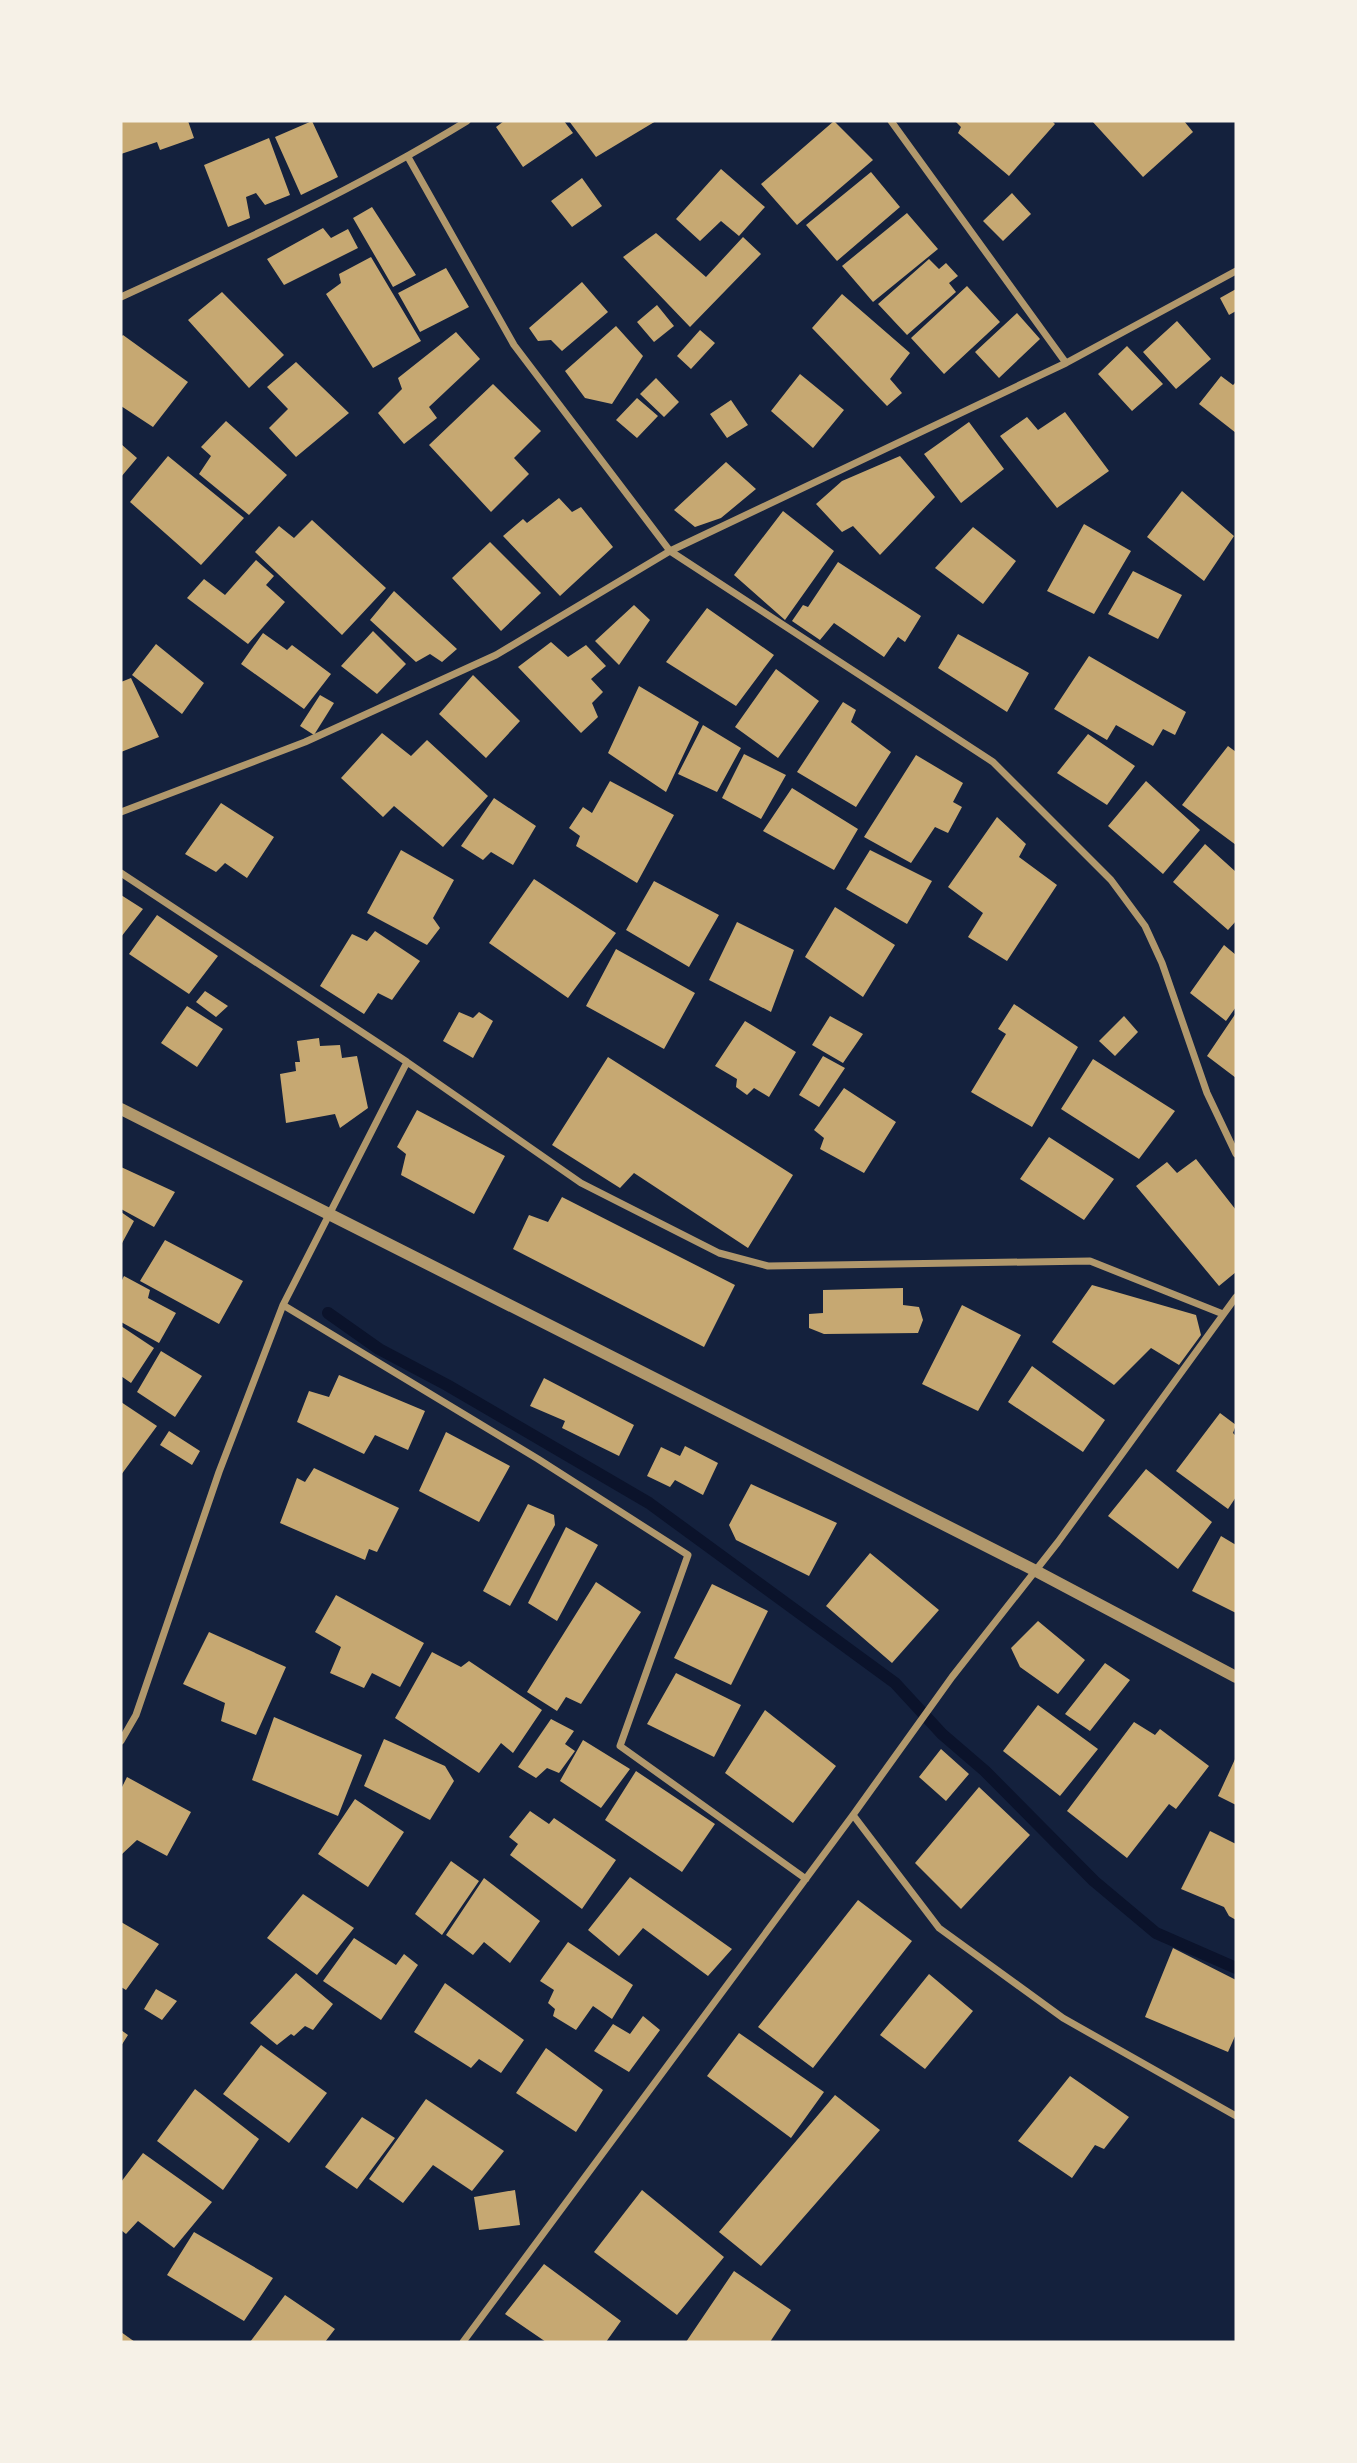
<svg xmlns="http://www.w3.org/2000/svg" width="1357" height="2463" viewBox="0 0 1357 2463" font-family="'Golos Text',sans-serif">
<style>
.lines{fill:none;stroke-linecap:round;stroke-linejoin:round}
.stream{stroke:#0b132b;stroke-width:12}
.building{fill:#c6a872}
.minor{stroke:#b1986c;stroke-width:7}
.tertiary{stroke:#b1986c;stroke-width:12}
</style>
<rect width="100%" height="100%" fill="#14213d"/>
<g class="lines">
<path class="stream" d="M328,1313l51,36 68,36 202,118 246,180 47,51 43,37 109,110 62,52 80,35"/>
</g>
<path class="building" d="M121,121h67l6,17 -34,12 -3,-8 -36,12z
M312,121l26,56 -37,18 -26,-58z
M504,121h60l9,12 -50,34 -27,-40z
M569,121h87l-60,36z
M834,121l39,39 -76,65 -36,-41z
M955,121h97l3,3 -46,52 -51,-43 3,-6z
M1092,121h92l9,11 -50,45z
M269,138l21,57 -25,10 -9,-12 -10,4 4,21 -22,9 -24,-62z
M721,169l44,38 -26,29 -18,-15 -21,20 -24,-22z
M871,172l29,35 -63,54 -31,-36z
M582,178l20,28 -30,21 -21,-26z
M1012,193l19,21 -28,27 -20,-20z
M372,207l44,68 -23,12 -40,-69z
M907,213l31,36 -65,53 -31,-36z
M323,228l8,10 17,-9 10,19 -74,37 -17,-26z
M656,233l50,44 37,-40 18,17 -71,73 -67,-70z
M371,257l50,84 -48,27 -47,-74 15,-11 -2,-9z
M929,259l10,10 7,-6 12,13 -9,7 7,9 -49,43 -29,-31z
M446,268l23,39 -49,25 -22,-39z
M582,282l26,30 -46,39 -11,-11 -13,1 -9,-13z
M967,286l33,36 -56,52 -33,-36z
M1236,289v22l-7,4 -9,-17z
M222,292l62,63 -35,33 -61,-68z
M842,294l68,59 -20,26 12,14 -15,13 -75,-78z
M657,305l17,21 -20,16 -17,-20z
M1017,313l23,26 -41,39 -24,-26z
M1177,321l34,38 -35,30 -33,-37z
M616,326l27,30 -31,48 -27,-6 -20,-27z
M700,330l15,13 -24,26 -14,-13z
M456,332l24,27 -51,48 8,11 -33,26 -26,-31 24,-24 -4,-11z
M123,335l65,47 -35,45 -32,-21v-69z
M1127,346l36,38 -31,27 -34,-37z
M296,362l53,51 -53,44 -27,-29 19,-19 -21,-22z
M800,374l44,36 -31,38 -42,-37z
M1221,376l12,9 3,-3v51l-37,-29z
M656,378l23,24 -15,15 -24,-23z
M493,384l48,47 -27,27 15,16 -38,38 -62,-67z
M637,398l21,18 -21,22 -21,-18z
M731,400l17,25 -21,13 -17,-24z
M1065,412l44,59 -52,37 -57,-72 27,-19 11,13z
M226,421l61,54 -38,40 -50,-41 12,-18 -10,-9z
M969,422l35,47 -43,34 -37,-49z
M121,444l16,14 -16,19z
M168,456l76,62 -43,47 -71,-63z
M900,456l35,41 -55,58 -27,-29 -11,6 -26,-28 26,-23z
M726,462l30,27 -35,29 -26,9 -21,-17z
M1182,491l52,45 -30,45 -57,-44z
M559,498l13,14 9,-5 32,40 -53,49 -57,-60 20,-17 4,4z
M783,511l51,40 -49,69 -51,-45z
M312,520l74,68 -44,47 -87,-83 24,-26 15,12z
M1084,524l47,27 -37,63 -47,-23z
M973,527l43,34 -33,43 -48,-36z
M490,542l51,51 -40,38 -49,-53z
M256,560l18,16 -8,9 19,17 -37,42 -61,-46 17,-19 21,16z
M838,562l83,54 -16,26 -7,-5 -14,20 -50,-34 -14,17 -28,-19 11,-16 5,2z
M1133,571l49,24 -24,44 -50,-25z
M394,591l63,58 -15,13 -12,-8 -14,8 -46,-42z
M634,605l16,15 -31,45 -24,-24z
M707,608l67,47 -38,51 -70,-44z
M373,631l33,33 -29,30 -36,-28z
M263,633l24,17 5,-5 39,29 -27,35 -63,-45z
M958,634l71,39 -22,39 -69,-44z
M551,642l17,15 18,-12 20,21 -15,13 12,13 -11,11 6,14 -17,16 -63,-66z
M156,644l48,39 -22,31 -50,-39z
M1089,656l97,56 -11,23 -12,-6 -10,17 -37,-21 -9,15 -53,-31z
M776,669l43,32 -41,57 -43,-31z
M473,675l47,46 -34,37 -47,-44z
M131,678l28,59 -38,15v-70z
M639,686l60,36 -33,70 -58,-39z
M320,695l14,8 -20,32 -14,-9z
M843,702l13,8 -5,12 40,30 -35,55 -59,-35z
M703,725l38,23 -24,44 -39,-18z
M382,733l29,23 16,-16 61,56 -45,51 -49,-41 -11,11 -42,-39z
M1088,734l47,32 -28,39 -50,-32z
M1228,746l8,6v93l-54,-40z
M744,754l42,21 -25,44 -39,-21z
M916,755l47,28 -10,19 9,5 -14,26 -13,-6 -24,36 -47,-26z
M610,781l64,34 -37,68 -61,-37 4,-10 -11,-8 14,-21 9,6z
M1146,781l54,49 -37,44 -55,-48z
M792,788l66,41 -24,41 -71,-39z
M494,798l42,28 -23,39 -22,-13 -8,8 -22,-14z
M221,803l53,34 -27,41 -22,-15 -9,9 -31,-18z
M997,817l29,27 -7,13 38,28 -50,76 -39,-24 15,-24 -35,-26z
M1205,844l31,28v49l-8,9 -55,-48z
M401,850l53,30 -21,38 7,10 -13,17 -60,-32z
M870,850l62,31 -25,43 -61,-35z
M534,879l82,54 -48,65 -79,-55z
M654,881l65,34 -30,52 -63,-37z
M121,895l22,14 -22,28z
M835,907l60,38 -32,52 -58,-40z
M157,915l61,41 -29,38 -60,-40z
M737,922l57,28 -23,62 -62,-32z
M375,931l45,30 -28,39 -14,-7 -14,21 -44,-28 32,-52 15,7z
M1224,945l12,10v52l-10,14 -36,-28z
M616,949l79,44 -31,56 -78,-43z
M205,991l23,15 -12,11 -20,-15z
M1014,1004l64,43 -46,80 -61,-35 35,-58 -8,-5z
M187,1006l36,23 -26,38 -36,-24z
M459,1012l14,6 6,-6 14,9 -20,37 -30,-17z
M1236,1013v65l-29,-22z
M830,1016l33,18 -20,29 -31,-18z
M1124,1016l14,16 -23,24 -16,-15z
M745,1021l51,31 -27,45 -15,-9 -7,7 -11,-8 1,-8 -22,-13z
M319,1038l1,8 20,-1 2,13 15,-2 11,52 -28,20 -5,-14 -49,9 -6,-49 16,-3 -1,-9h5l-3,-21z
M823,1056l22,12 -26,39 -20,-12z
M608,1057l185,118 -45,73 -114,-75 -14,15 -68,-43z
M1093,1059l82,52 -36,48 -78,-50z
M844,1088l52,34 -32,51 -44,-24 4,-11 -10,-8z
M417,1110l88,46 -31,58 -73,-39 5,-21 -9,-7z
M1049,1137l65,42 -30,41 -64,-41z
M1196,1159l40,51v62l-17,14 -83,-100 31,-24 10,11z
M121,1167l54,25 -21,35 -33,-18z
M562,1197l173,88 -31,62 -191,-98 16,-34 19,7z
M121,1212l13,9 -13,24z
M165,1240l78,41 -24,43 -79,-43z
M124,1276l26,14 -2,8 28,15 -17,30 -38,-21v-40z
M1092,1285l104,30 5,20 -22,30 -28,-17 -37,37 -62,-43z
M903,1288v17l16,2 4,13 -5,13 -94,1 -15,-6v-14l14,-1v-23z
M962,1305l59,30 -43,76 -56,-27z
M121,1326l33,22 -23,35 -10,-7z
M161,1351l41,25 -27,41 -38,-25z
M1032,1366l73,54 -22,32 -75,-50z
M339,1375l86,36 -17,39 -33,-15 -11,19 -67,-32 12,-31 20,6z
M544,1378l90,47 -15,31 -57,-28 3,-7 -35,-15z
M121,1402l36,24 -36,49z
M1220,1413l16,12 -3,8 3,3v61l-8,12 -52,-38z
M169,1431l31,20 -8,14 -32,-20z
M446,1432l64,34 -31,56 -60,-31z
M685,1446l33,17 -15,32 -28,-15 -5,7 -23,-11 14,-29 19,9z
M314,1468l85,40 -22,44 -8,-3 -4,11 -85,-37 17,-45 8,4z
M1146,1469l66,53 -34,47 -70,-53z
M751,1484l86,39 -28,53 -73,-36 -7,-15z
M528,1504l26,11 1,10 -45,81 -27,-15z
M566,1527l32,18 -41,76 -29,-18z
M1221,1536l15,9v68l-44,-22z
M870,1553l69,57 -47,53 -66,-57z
M596,1582l45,30 -60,92 -15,-7 -9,14 -30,-19z
M712,1584l56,27 -37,74 -57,-27z
M336,1595l88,48 -24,44 -28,-14 -8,15 -34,-15 11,-26 -26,-15z
M1038,1621l47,39 -27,34 -38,-27 -9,-19z
M209,1632l77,35 -30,68 -35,-14 4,-18 -42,-19z
M432,1652l29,15 8,-6 73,49 -29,43 -12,-10 -22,30 -84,-55z
M1105,1663l25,17 -40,51 -25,-17z
M676,1673l65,32 -27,52 -67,-33z
M1038,1705l60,44 -38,47 -57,-45z
M765,1710l71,56 -43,57 -68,-50z
M274,1717l88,38 -24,61 -86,-36z
M551,1719l23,12 -9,13 10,7 -16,22 -12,-5 -11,10 -18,-11z
M1134,1722l21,13 5,-6 49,37 -33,43 -7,-5 -42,54 -60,-47z
M384,1739l61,27 9,15 -24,39 -66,-34z
M583,1740l47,29 -29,39 -41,-27z
M941,1749l28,25 -23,27 -27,-24z
M1236,1757v48l-18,-9z
M636,1771l79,53 -33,48 -77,-52z
M127,1777l64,35 -24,44 -30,-16 -16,15v-66z
M979,1787l51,48 -69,74 -46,-46z
M355,1799l49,33 -36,55 -50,-33z
M530,1811l19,13 5,-6 62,42 -34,49 -72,-54 8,-11 -9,-7z
M1210,1831l26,13v76l-7,-4 -5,-9 -43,-18z
M451,1861l28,20 -37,54 -27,-21z
M630,1877l102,72 -24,27 -65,-48 -24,28 -31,-26z
M484,1878l56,43 -30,42 -26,-21 -11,13 -27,-20z
M303,1894l51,34 -37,47 -50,-37z
M858,1900l54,41 -99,127 -55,-41z
M121,1922l38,22 -33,46 -5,-3z
M354,1938l42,27 8,-11 14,11 -37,55 -58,-39z
M568,1942l65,43 -21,34 -19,-13 -17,24 -23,-14 2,-7 -7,-6 6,-13 -14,-9z
M1173,1948l63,32v54l-8,18 -83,-35z
M296,1973l37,31 -20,26 -8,-4 -11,10 -3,-2 -14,11 -27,-22z
M929,1974l44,37 -48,58 -45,-34z
M445,1983l79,57 -23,33 -22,-14 -8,9 -57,-36z
M156,1989l21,12 -15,19 -18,-11z
M643,2016l17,14 -31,42 -35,-21 19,-27 17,10z
M121,2030l7,5 -7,11z
M739,2033l85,59 -33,46 -84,-62z
M261,2045l66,48 -38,50 -66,-49z
M546,2048l57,42 -27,42 -60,-39z
M1070,2076l59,41 -25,32 -9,-4 -23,33 -54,-37z
M195,2089l64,50 -36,51 -66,-49z
M835,2095l45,35 -119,136 -42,-34z
M426,2099l78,52 -32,40 -39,-26 -30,38 -34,-24z
M362,2117l33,21 -38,51 -32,-22z
M143,2153l69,49 -38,46 -36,-27 -12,13 -5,-4v-48z
M515,2190l5,35 -41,5 -5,-33z
M642,2190l82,67 -47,58 -83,-63z
M194,2232l79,46 -29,43 -77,-46z
M544,2264l77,57 -15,21h-60l-41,-28z
M734,2271l57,39 -21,32h-84z
M285,2295l50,34 -10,13h-75z
M121,2332l14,10h-14z"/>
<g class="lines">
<path class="minor" d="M891,121l175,242
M408,157l106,188 156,206 323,211 118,118 34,46 17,37 45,130 29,61
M121,297c118,-54 235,-108 346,-176
M121,812l184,-70 191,-87 174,-104 396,-188 170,-92
M121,873l286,189 174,121 138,70 49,13 322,-5 133,53
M283,1305l255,154 150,96 -68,191 186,133
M121,1741l15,-26 83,-243 64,-167 124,-243
M853,1815l86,113 124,90 173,98
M463,2342l390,-527 99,-138 106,-135 178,-245"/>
<path class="tertiary" d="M121,1109l915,462 200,106"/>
</g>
<rect width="1357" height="2463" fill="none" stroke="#f6f1e7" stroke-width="245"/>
</svg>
